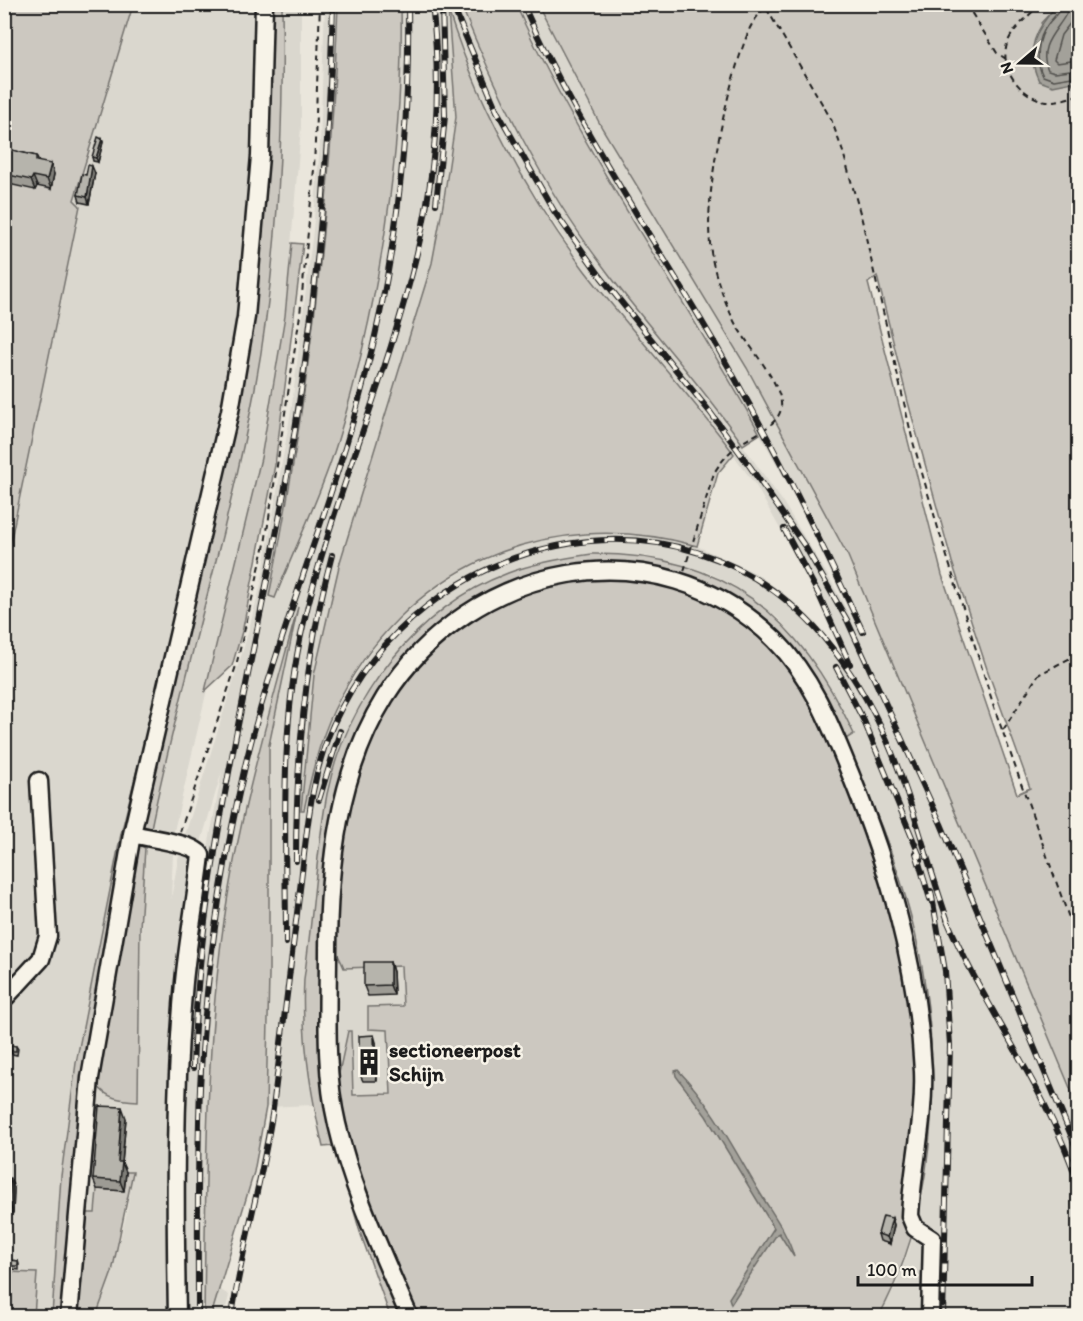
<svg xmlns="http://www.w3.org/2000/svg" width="1083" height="1321" viewBox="0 0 1083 1321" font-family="Itim,sans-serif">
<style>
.built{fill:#dad7ce;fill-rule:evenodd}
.green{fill:#ccc8c0;stroke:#74726e;stroke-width:1.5;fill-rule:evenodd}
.water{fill:#a3a19a;stroke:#6d6c68;stroke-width:1.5}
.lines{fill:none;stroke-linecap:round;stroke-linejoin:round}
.shore{stroke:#52514e;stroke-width:1.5}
.minor-casing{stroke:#1c1c1c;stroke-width:21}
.path{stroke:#1c1c1c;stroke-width:2;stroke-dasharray:6 4.5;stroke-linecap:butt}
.minor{stroke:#f7f3e8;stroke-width:16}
.rail-casing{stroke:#1c1c1c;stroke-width:6}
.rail{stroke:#f7f3e8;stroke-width:4;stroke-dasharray:11;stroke-linecap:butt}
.wall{fill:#9d9b94;stroke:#1c1c1c;stroke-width:1.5}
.shaded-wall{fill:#7f7e78;stroke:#1c1c1c;stroke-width:1.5}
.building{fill:#b6b4ac;stroke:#1c1c1c;stroke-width:1.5}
.labels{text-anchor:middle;stroke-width:5;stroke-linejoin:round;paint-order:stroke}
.poi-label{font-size:21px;font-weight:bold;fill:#1c1c1c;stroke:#f7f3e8;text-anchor:start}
</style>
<rect width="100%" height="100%" fill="#eae6dc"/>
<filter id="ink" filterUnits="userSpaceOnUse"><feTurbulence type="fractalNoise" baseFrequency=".0167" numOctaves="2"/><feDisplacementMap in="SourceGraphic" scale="12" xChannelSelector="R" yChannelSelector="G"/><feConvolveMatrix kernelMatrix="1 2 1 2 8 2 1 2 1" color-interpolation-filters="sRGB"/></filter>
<g filter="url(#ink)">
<path class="built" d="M133,5h126l-4,152 -15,162 -27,143 -94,382 -43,219 -15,113 -9,140h-47l-1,-826 70,-289z
M282,5h19v122l-16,189 -24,142 -87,373 -3,68 8,-45 65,-207 17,-63 14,-81 17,-98 21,-175 7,-86 5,-139h13l-13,226 -22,175 -34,190 6,2 7,-20 86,-248 30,-213 3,-112h60l27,66 68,126 45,68 96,116 84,118 49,80 27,49 -58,-124 -94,-167 -104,-170 -44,-80 -41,-82h22l64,123 145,240 101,188 210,501 20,50v209h-199l17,-31 13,-35 14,-54 9,-74 -1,-36 -8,-106 -10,-50 -32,-108 -37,-83 10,-5 -32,-60 -43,-55 -46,-34 -26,-13 -62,-16 -28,-2h-25l-49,9 -35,10 -28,13 -26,15 -24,20 -41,43 -20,26 -30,60 -11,43 -6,42 -19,172 10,98 -47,2 3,-132v-230l26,-129 -44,165 -27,141 -16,153 -4,241h-20v-241l13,-167 25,-137 -21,71 -15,91 -16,136v247h-74l16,-44 14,-56 7,-44 -38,41h-10l10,-129 21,15 21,2 6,-244 99,-406 13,-64 12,-76 15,-188zM449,14l34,87 37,71 64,97 125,152 47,65 55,98 33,71 -3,2 -25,-34 -31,-28 -30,-22 -58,-27 -64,-14h-36l-36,2 -41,10 -54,25 -23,15 -31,22 -29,30 -23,31 -26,44 -20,54 -10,45h-3l13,-135 26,-113 92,-299 11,-58 13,-88z
M333,943l79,6 -8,127 -29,45 -39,-34z
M219,1289l10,6 -5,21h-13z"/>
<path class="green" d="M4,5h129l-59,195 6,6 -75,362z
M271,5h11c2,127 -4,257 -27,383 -28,150 -75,295 -105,445l-7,-4 -3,-8 99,-421 13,-65 14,-154z
M338,5h63c3,142 -22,302 -64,438 -16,53 -42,103 -62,155l-6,-2c40,-197 62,-391 69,-591z
M461,5h55c67,150 165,285 244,429l-17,11c-43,-63 -96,-118 -141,-180 -60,-79 -104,-169 -141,-260z
M538,5h520l-17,18 32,61 5,-3v1026l-230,-551 -101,-188 -145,-240zM877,276l31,126 44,160 35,107 43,119 -13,6 -75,-219 -74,-292z
M448,10c30,93 78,182 137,261 48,62 102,120 149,183l-16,19 -21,73c-152,-42 -294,22 -363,164 -15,32 -23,66 -30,100h-3l13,-135 26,-113 92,-299 11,-58 13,-88z
M292,243l11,1 -28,221 -32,163 -11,38 -27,25 56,-233 24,-142z
M592,554c135,-1 207,62 262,180l-10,6c21,46 41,91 56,139 44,136 48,309 -21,437h-465l-53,-133 -18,-55 -7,-41 12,-56h3l2,64 38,-1 -3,-64 -20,-1v-22l35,-1 -2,-40 -57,2c-3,-8 -9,-17 -11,-25 -5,-31 5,-82 11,-113 9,-49 24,-98 51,-140 57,-87 180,-134 280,-105 24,7 50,19 69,34 10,7 18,16 28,23l3,-11c-15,-11 -29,-23 -45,-32 -65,-40 -149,-43 -218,-14 -62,26 -116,76 -147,136 -25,48 -36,135 -40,189 -2,20 0,41 0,61 0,49 -3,100 7,149 14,68 47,132 73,196h-15l-30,-84 -25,-86 -12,1c-13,-55 -22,-112 -19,-168 9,-61 12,-125 23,-185 19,-94 90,-187 181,-221 26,-10 56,-15 84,-19z
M298,607l-29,138v230l-3,132 -12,65 -43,144h-7c2,-132 1,-264 20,-395 15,-107 46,-210 74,-314z
M164,661l-37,173 -64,482h-11l9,-140 15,-113 45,-229z
M135,843l10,5 -5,80 -2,173c-18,-1 -31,-2 -42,-17z
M126,1172h7l-21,100 -16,44h-21l10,-103h10l2,-24 27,2z
M5,1272l32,1 -3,43h-29z"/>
<path class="water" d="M1058,4l20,1v76l-25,5 -14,-5c-15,-31 -3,-53 19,-77z
M678,1070c34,35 57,81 82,123 12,20 28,41 34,64l-15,-24 -2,1 -46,70 -2,-6 45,-70 -68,-112 -30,-40 -1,-5z"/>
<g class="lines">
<path class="shore" d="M1062,4c-2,9 -9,13 -14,20 -11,15 -13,37 -5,52l11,4 24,-4
M1069,4c-1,20 -35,37 -21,66l7,2 23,-3
M1078,4l-3,13 -14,18 -7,25 3,3 21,-3"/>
<defs>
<path id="minor" d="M132,834c15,4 62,9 69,21 -5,43 -13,85 -17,127 -10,111 -9,223 -7,334
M4,999l37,-40 7,-23 -9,-155
M69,1316l21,-238 42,-244 98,-423 16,-94 14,-161 4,-152
M409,1316c-26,-62 -57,-126 -72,-192 -13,-55 -9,-115 -9,-171 0,-86 10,-181 57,-256 85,-135 272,-174 390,-57 37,37 56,86 75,133 39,96 68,194 73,298 2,49 -11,97 -13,145l5,12 17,11 -2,77"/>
</defs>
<use href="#minor" class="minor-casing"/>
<path class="path" d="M966,4l31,49 9,6
M1040,4c-11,12 -28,25 -33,40 -8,26 15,54 40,57 10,1 22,-3 31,-6
M684,571l30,-98c6,-10 14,-20 23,-27 13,-10 42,-20 44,-38 3,-24 -36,-65 -47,-87 -11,-24 -22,-51 -24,-78 -6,-52 18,-161 38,-210 3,-10 11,-18 17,-27l66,113 12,33 19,68 51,222 25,86 57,182 83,233
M1003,730l35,-55 40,-21
M180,832l56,-166 29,-122 35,-229 14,-146 6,-165"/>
<use href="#minor" class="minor"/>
<defs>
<path id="rail" d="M452,4l45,107 57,100 47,66 109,135 41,56 55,80 41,72 94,204 137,328
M523,4c48,109 113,208 174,309 62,103 116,210 166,319
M436,204l9,-88 -3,-112
M784,529l35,66 31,69
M836,667l28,54 57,138
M319,800l21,-69
M916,853l14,46
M296,861c0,-104 9,-206 36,-306
M931,891l14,80 5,74 -7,271
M947,920c38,90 101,170 131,264
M286,943c0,-104 -7,-214 17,-317 29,-126 84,-246 114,-373 19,-81 25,-166 15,-249
M193,1068c6,-196 56,-384 91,-575 30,-161 45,-325 49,-489
M198,1316c0,-76 -1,-152 2,-228 5,-110 21,-219 46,-326 32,-131 86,-255 119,-385 32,-121 45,-247 43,-373
M232,1316c10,-70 31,-138 41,-208 9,-73 18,-146 27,-219 7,-56 10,-112 33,-164 87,-191 347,-257 490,-88 77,91 89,184 127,290"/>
</defs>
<use href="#rail" class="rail-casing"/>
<use href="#rail" class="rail"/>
</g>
<path class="wall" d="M102,139l1,3 -5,20 -5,-1 -1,-4z
M4,148l32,8 3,6 15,12 -3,15 -14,-3 -2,4 -31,-7z
M95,173l-6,31 -9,-2 -2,-7 8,-20z
M390,962l3,10 1,23 -26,1 -4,-10z
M376,1042l1,39h-14l-3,-6z
M4,1045l6,4v5h-6z
M16,1046l2,3 -1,6 -5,-1 -1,-3z
M126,1118l-4,45 4,9 -2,19 -27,-2 -4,-10z
M4,1178l10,10 -1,25h-9z
M892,1218l2,7 -4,19 -10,-3 -2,-7z
M18,1261l1,3v6l-7,-1 -1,-3z"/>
<path class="shaded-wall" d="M102,139l1,3 -5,20 -2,-4z
M51,164l3,10 -3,15 -4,-10z
M92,166l3,7 -6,31 -2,-7z
M33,176l4,10 -2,4 -4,-10z
M390,962l3,10 1,23 -4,-10z
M374,1035l2,7 1,39 -2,-7z
M122,1107l4,11 -4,45 4,9 -2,19 -4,-10 -2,-19z
M10,1178l4,10 -1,25 -4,-10z
M892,1218l2,7 -4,19 -3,-7z"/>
<path class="building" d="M98,137l4,2 -6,19 -4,-1z
M4,148l32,8v5l15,3 -4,15 -14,-3 -2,4 -27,-6z
M88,165l4,1 -5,31 -9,-2 4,-21 4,1z
M364,962h26v23l-26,1z
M374,1035l1,39 -15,1 -1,-39z
M4,1045h5v6l-5,-1z
M11,1045l5,1v5h-5z
M99,1106l23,1 -4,55h4l-2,19 -27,-2z
M4,1178h6l-1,25h-5z
M883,1216l9,2 -5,19 -9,-3z
M11,1260l7,1v5h-7z"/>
</g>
<defs>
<symbol id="building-bare" viewBox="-9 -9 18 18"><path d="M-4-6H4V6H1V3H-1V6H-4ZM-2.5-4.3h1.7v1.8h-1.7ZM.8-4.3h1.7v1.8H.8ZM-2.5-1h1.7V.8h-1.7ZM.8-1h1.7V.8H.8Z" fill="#1c1c1c" stroke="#f7f3e8" stroke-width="2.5" paint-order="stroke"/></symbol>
</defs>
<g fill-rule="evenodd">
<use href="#building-bare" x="350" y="1043" width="38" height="38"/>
</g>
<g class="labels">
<g class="poi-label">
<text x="389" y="1057">sectioneerpost<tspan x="389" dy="24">Schijn</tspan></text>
</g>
</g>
<rect width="1083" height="1321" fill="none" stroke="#f7f3e8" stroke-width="24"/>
<rect x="12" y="12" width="1059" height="1297" fill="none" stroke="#1c1c1c" stroke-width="2" filter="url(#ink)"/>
<g transform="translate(1020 63) rotate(250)" stroke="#f7f3e8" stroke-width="4.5" paint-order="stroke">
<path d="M0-4.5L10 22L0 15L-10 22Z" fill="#1c1c1c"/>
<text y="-9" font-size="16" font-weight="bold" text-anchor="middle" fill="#1c1c1c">N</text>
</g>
<path d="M858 1276v9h174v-9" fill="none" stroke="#1c1c1c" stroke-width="3"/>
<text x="867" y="1276" font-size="18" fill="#1c1c1c" stroke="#f7f3e8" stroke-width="4.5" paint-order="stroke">100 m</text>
</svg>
